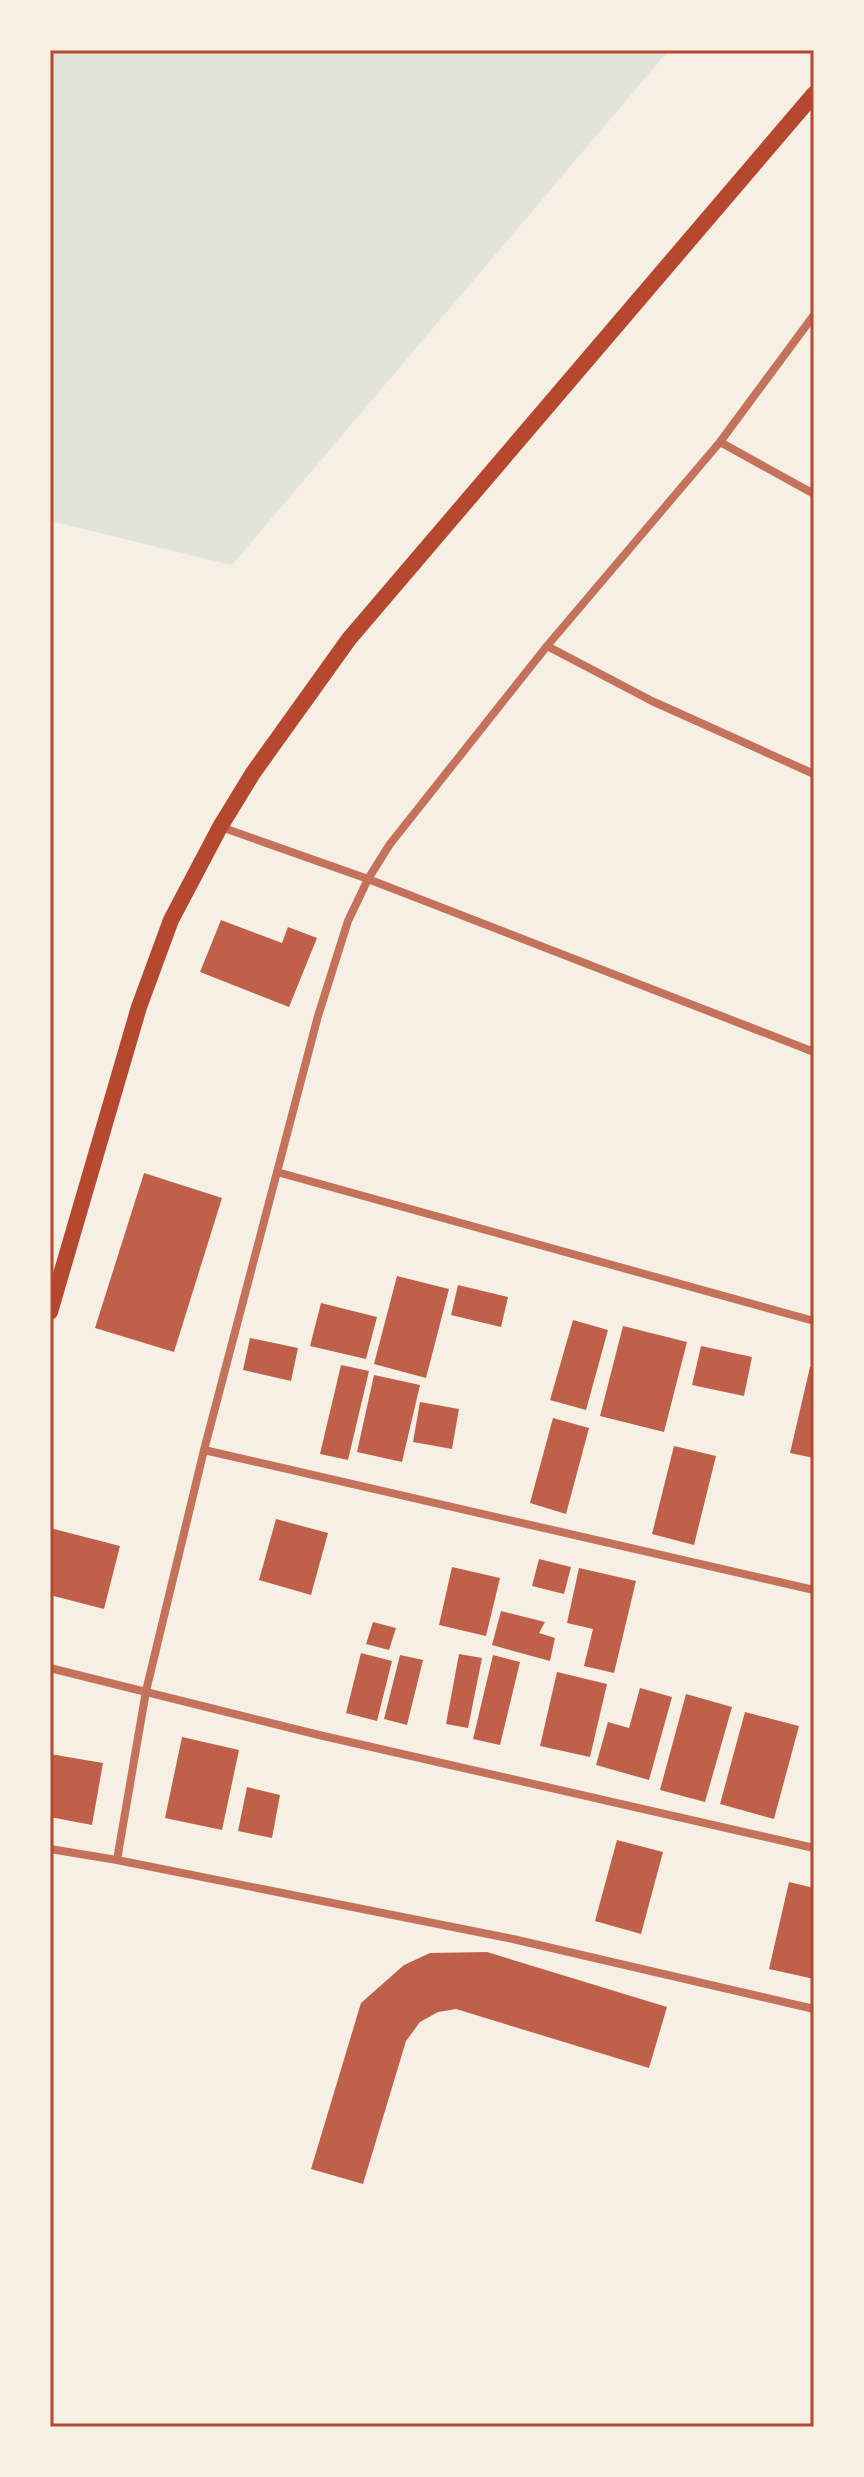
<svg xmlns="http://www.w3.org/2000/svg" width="864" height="2477" viewBox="0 0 864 2477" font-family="'Noto Sans',sans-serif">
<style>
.green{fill:#e2e4dc}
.building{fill:#bf614a}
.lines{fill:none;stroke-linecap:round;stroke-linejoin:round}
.minor{stroke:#c5725c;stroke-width:8}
.secondary{stroke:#b5482f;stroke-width:16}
.neatline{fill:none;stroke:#b5482f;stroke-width:3}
</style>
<rect width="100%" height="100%" fill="#f6efe4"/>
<path class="green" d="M50,50h619l-437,515 -182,-44z"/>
<path class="building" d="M221,920l61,23 6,-16 29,11 -28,69 -89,-35z
M144,1173l78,25 -48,154 -79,-24z
M397,1276l52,13 -23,89 -52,-14z
M458,1285l50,12 -7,30 -50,-12z
M321,1303l56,14 -11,42 -56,-13z
M573,1320l35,10 -22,80 -36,-10z
M623,1326l64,16 -23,90 -64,-16z
M250,1338l48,10 -7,33 -48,-11z
M701,1346l51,11 -8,39 -52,-11z
M341,1365l28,6 -21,89 -28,-6z
M810,1367l4,1v90l-24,-5z
M374,1375l46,10 -18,77 -45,-10z
M420,1402l39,7 -7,40 -39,-7z
M553,1418l36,10 -23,86 -36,-11z
M674,1446l42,10 -22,89 -42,-11z
M276,1519l52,14 -17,62 -52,-15z
M50,1528l70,18 -16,63 -54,-14z
M539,1559l32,8 -7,27 -32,-8z
M452,1567l48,11 -14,58 -47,-11z
M579,1568l57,13 -22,92 -30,-7 9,-37 -26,-6z
M501,1611l44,11 -6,11 16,5 -5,23 -58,-16z
M373,1622l23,6 -7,22 -23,-6z
M361,1653l31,8 -15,60 -31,-8z
M459,1654l23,4 -14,70 -22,-4z
M400,1655l23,5 -16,65 -23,-6z
M493,1655l27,7 -20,83 -27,-6z
M557,1672l50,12 -17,73 -50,-11z
M640,1688l32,9 -23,83 -53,-15 12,-43 21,6z
M686,1694l46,13 -27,95 -45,-12z
M745,1712l54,14 -25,93 -54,-15z
M182,1737l57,13 -17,80 -57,-12z
M50,1754l53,9 -11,62 -42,-8z
M247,1787l33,8 -8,43 -34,-7z
M617,1840l46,12 -22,82 -46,-13z
M789,1882l25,6v91l-45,-10z
M487,1952l180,55 -18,61 -193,-59 -18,3 -18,10 -14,19 -43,143 -52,-15 50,-166 43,-38 26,-12z"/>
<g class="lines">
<path class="minor" d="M720,442l94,52
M547,646l105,55 162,73
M221,827l147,52 446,173
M277,1172l537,149
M204,1450l610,140
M50,1668l269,67 495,113
M50,1849l67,11 396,79 301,70
M117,1860l29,-169 58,-241 114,-434 30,-95 20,-42 22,-35 157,-198 173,-204 94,-127"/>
<path class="secondary" d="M50,1312l89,-305 32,-87 49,-93 33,-54 96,-134 465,-545"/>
</g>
<rect width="864" height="2477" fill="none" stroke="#f6efe4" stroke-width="104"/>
<rect x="52" y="52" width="760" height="2373" class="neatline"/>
</svg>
